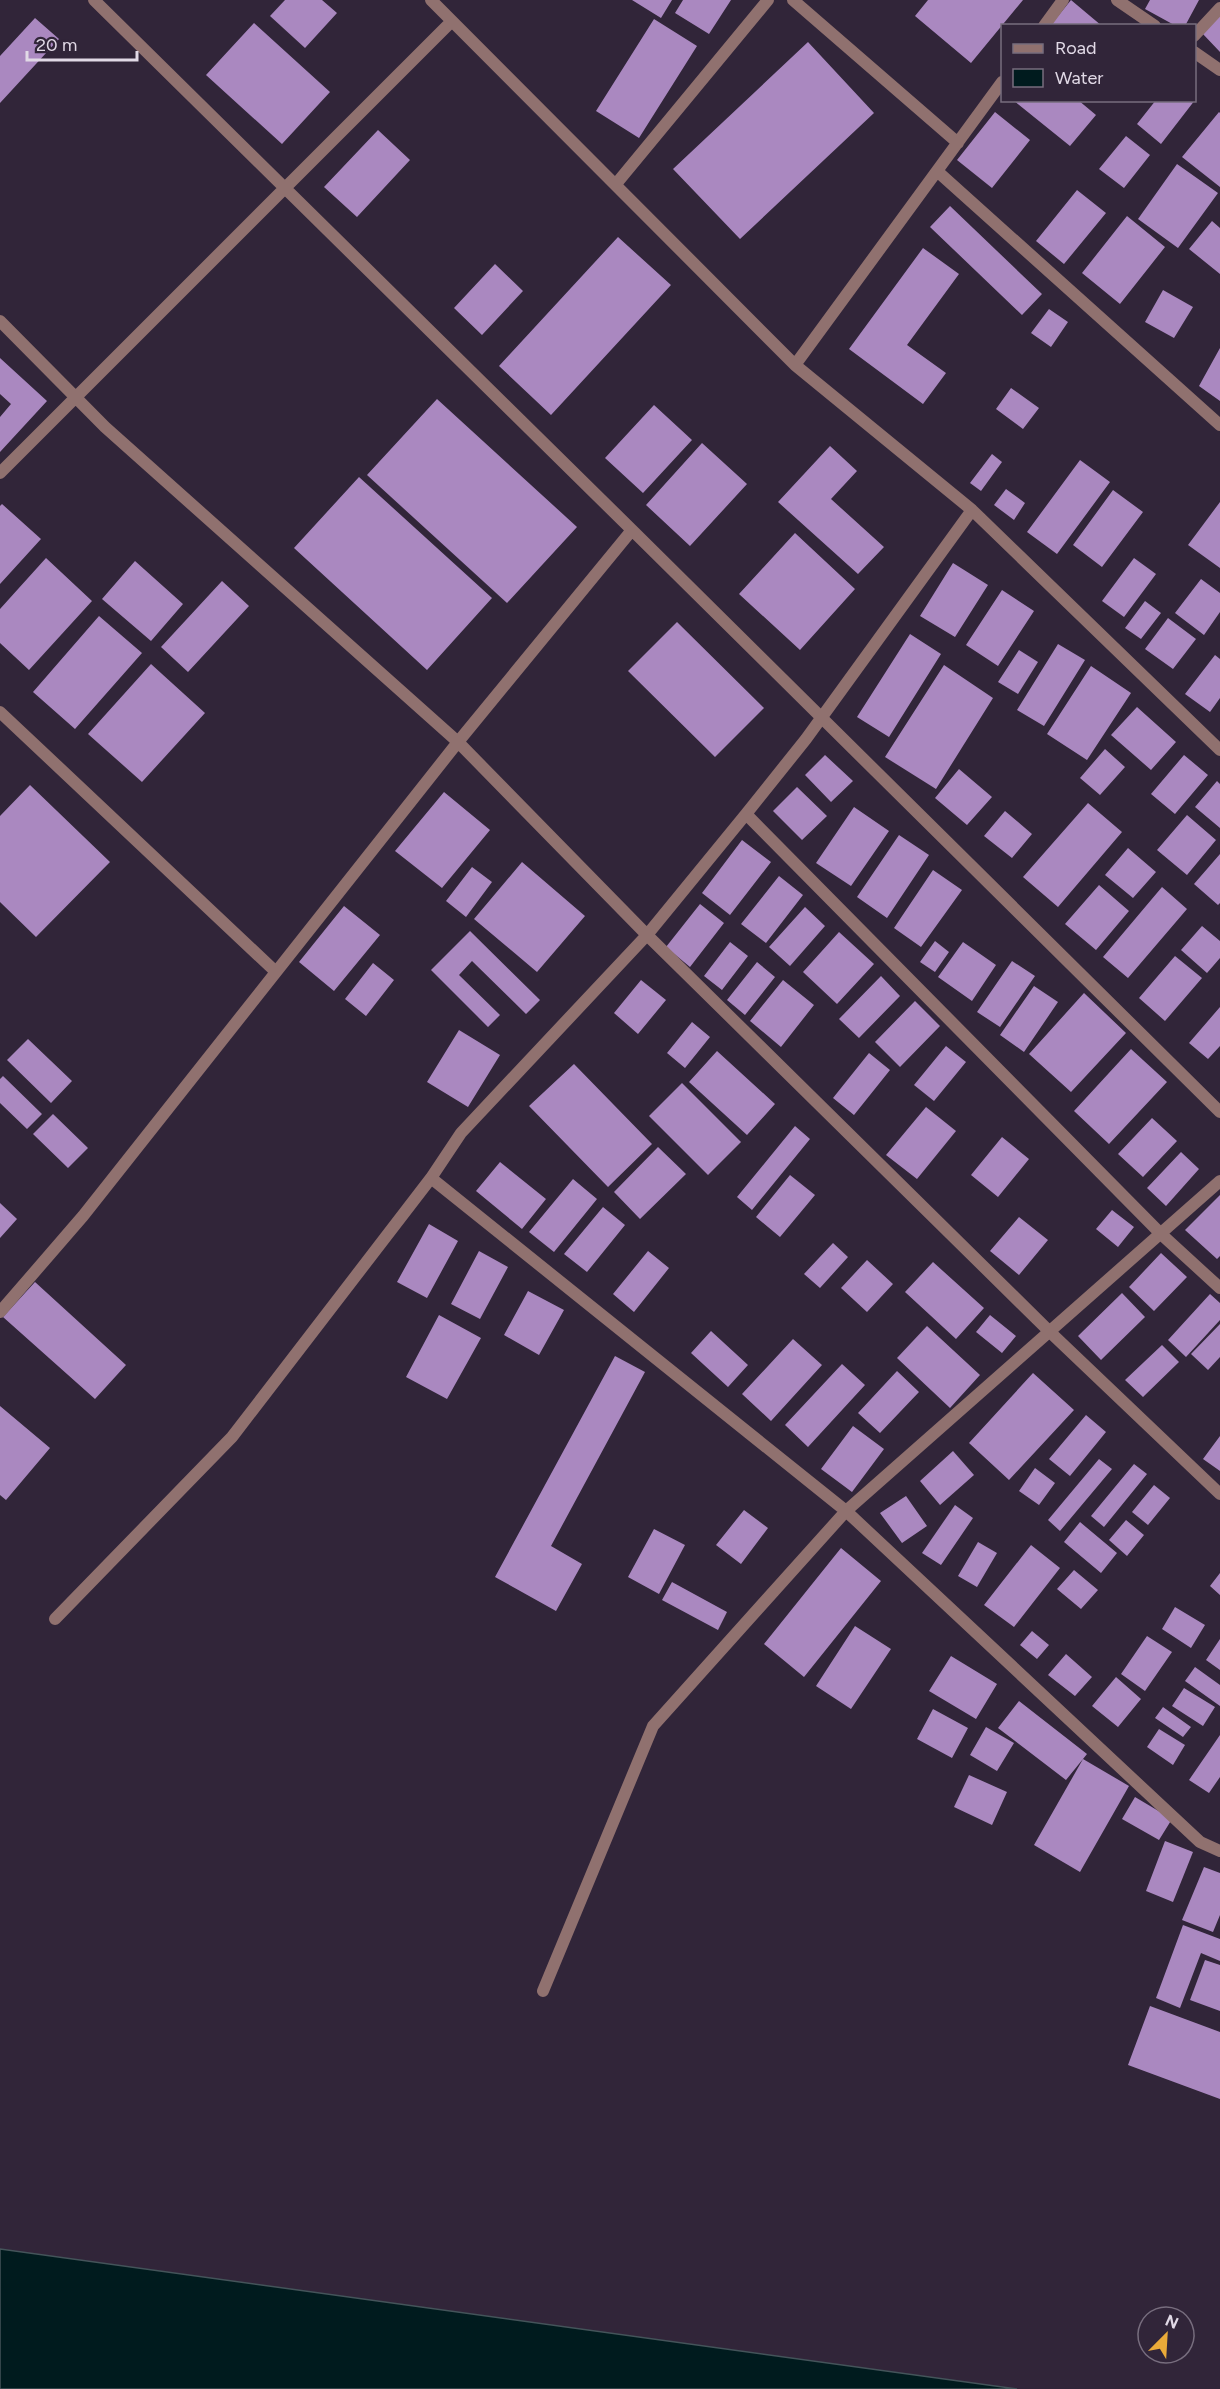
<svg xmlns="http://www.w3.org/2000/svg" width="1220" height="2389" viewBox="0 0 1220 2389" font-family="Figtree,sans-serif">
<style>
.water{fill:#001b1e;stroke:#44545a;stroke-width:1.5}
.building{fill:#aa88c0}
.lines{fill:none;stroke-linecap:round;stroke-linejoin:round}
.street{stroke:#90716f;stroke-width:12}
</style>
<rect width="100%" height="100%" fill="#312539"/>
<path class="water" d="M0,2249l1017,140h-1017z"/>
<path class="building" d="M285,0h37l15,13 -32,35 -35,-32z
M632,0h40l-11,18z
M683,0h48l-22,34 -34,-21z
M928,0h95l-52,63 -56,-47z
M1071,0l31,26h-52z
M1150,0h49l-14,26h-9l-31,-17z
M1220,16v36l-18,-19z
M35,18l24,21 -59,64v-47z
M654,19l43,27 -58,92 -43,-27z
M254,23l76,69 -48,52 -76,-69z
M808,42l66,71 -134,126 -67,-70z
M1013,100h65l18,15 -26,31z
M1156,100h39l-34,44 -24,-20z
M995,112l35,28 -38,48 -35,-28z
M1219,112l1,1v74l-38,-30z
M378,130l32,30 -53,57 -33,-30z
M1126,136l24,19 -26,33 -25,-19z
M1177,164l41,29 -40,55 -40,-29z
M1077,190l29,23 -42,51 -28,-23z
M950,206l92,88 -20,21 -92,-88z
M1127,216l38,31 -45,57 -38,-31z
M1212,221l8,7v46l-31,-25z
M618,237l53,48 -120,130 -52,-49z
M923,248l36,26 -52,71 39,28 -23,31 -74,-55z
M495,264l28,27 -41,44 -28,-27z
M1163,290l30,17 -19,31 -29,-16z
M1049,309l19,13 -17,25 -20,-14z
M1220,348v53l-21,-15z
M0,358l47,43 -47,51v-35l11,-13 -11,-10z
M1011,388l28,20 -16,21 -27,-20z
M437,399l140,128 -70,76 -140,-128z
M654,405l38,35 -49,53 -38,-35z
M702,443l45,41 -57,62 -44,-41z
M830,446l27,25 -26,28 53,48 -26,27 -80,-72z
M992,454l10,8 -21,29 -11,-8z
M1080,460l30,22 -53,72 -30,-22z
M359,477l133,121 -65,72 -133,-122z
M1006,489l19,14 -11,17 -20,-15z
M1113,490l30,22 -41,55 -29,-22z
M1220,502v66l-32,-23z
M2,504l39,35 -41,45v-78z
M795,533l60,56 -55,61 -61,-56z
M46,558l46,43 -63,69 -29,-27v-34z
M1134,558l22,16 -32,43 -22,-16z
M135,561l48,43 -32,37 -49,-42z
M953,563l35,22 -33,52 -35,-21z
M1201,579l19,14v19l-16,23 -29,-22z
M222,581l27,25 -61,66 -27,-25z
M1002,590l32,21 -36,55 -32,-21z
M1145,601l16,12 -20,26 -16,-11z
M99,616l43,37 -67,76 -42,-37z
M1168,618l28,21 -23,30 -28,-20z
M677,622l87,86 -49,49 -87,-86z
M910,634l31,20 -52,83 -32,-20z
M1058,644l27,16 -41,66 -27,-16z
M1019,650l19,12 -20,32 -20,-12z
M1215,655l5,4v39l-10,14 -25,-18z
M151,664l54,49 -63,69 -54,-48z
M944,665l49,33 -57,91 -51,-32z
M1091,666l40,27 -44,67 -40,-26z
M1137,707l39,35 -25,28 -40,-35z
M1105,749l20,18 -25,28 -20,-17z
M825,755l28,26 -22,21 -26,-27z
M1184,755l24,20 -33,39 -24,-20z
M959,769l33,28 -25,28 -32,-27z
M1217,781l3,3v44l-25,-21z
M30,785l80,77 -74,75 -36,-35v-86z
M797,787l30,29 -25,24 -29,-29z
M444,792l46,38 -48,58 -47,-37z
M1088,803l34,29 -64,75 -35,-30z
M854,807l35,24 -38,55 -35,-23z
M1005,811l27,23 -20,24 -28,-22z
M1187,815l29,25 -29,35 -30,-25z
M899,835l30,20 -42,63 -30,-21z
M742,840l29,22 -41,53 -28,-22z
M1128,848l28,24 -23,26 -28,-23z
M1220,854v49l-2,2 -24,-21z
M522,862l63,54 -48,56 -63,-53z
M472,867l20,15 -26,35 -20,-16z
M933,870l29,20 -41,57 -27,-19z
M779,876l24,19 -37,48 -25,-19z
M1099,885l30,26 -33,39 -31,-26z
M1162,887l25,22 -59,69 -25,-21z
M700,904l24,19 -34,44 -24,-20z
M344,906l36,29 -46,56 -35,-29z
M805,907l20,19 -35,40 -21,-19z
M1202,926l18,15v17l-13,15 -26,-23z
M470,931l70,69 -14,14 -54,-53 -13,14 41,40 -12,12 -57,-57z
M839,932l35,32 -37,40 -34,-32z
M935,941l14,11 -14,20 -15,-10z
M730,942l18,14 -26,34 -18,-14z
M963,942l33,23 -24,36 -34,-24z
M1175,956l27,22 -37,43 -26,-23z
M1012,961l23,15 -35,51 -23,-15z
M757,962l18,15 -30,38 -18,-15z
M373,963l21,17 -28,36 -21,-17z
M881,976l19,20 -41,42 -20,-19z
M641,980l25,20 -28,34 -24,-21z
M783,980l31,25 -33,42 -31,-26z
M1034,986l24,16 -34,50 -24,-17z
M1084,993l42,40 -55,59 -42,-38z
M915,1001l25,25 -40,41 -25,-25z
M1220,1007v39l-12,13 -19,-16z
M692,1022l18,15 -25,31 -18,-15z
M459,1030l41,25 -32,52 -41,-25z
M28,1039l44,42 -21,22 -44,-43z
M946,1046l20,16 -32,39 -20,-16z
M1131,1049l36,33 -58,62 -35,-33z
M717,1051l58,53 -28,31 -58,-53z
M869,1053l21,17 -36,45 -21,-17z
M574,1064l78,80 -44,43 -79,-81z
M3,1076l39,38 -15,15 -27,-26v-24z
M682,1083l59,59 -33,33 -59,-59z
M926,1107l30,24 -39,48 -31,-24z
M53,1114l35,34 -20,20 -35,-34z
M1152,1118l25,23 -34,36 -25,-23z
M795,1126l15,13 -58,71 -15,-13z
M1002,1137l27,22 -31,38 -27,-22z
M658,1147l28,27 -46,45 -26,-27z
M1181,1152l18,17 -33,37 -19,-18z
M500,1162l46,37 -24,30 -46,-38z
M790,1175l25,20 -35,42 -24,-20z
M573,1179l24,20 -43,53 -25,-20z
M1220,1195v61l-3,3 -32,-29z
M0,1203l17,16 -17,19z
M603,1207l22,18 -38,47 -23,-18z
M1112,1210l22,17 -16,20 -22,-18z
M1019,1217l29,23 -29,35 -29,-24z
M429,1224l29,17 -31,57 -30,-16z
M833,1243l15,14 -28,31 -16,-14z
M479,1251l29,16 -28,52 -29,-15z
M648,1251l21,17 -35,44 -21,-18z
M1161,1253l26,24 -33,34 -25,-24z
M867,1260l26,24 -26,28 -26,-24z
M933,1262l51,46 -28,31 -51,-47z
M35,1282l91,83 -31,34 -92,-82z
M528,1291l36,19 -25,45 -35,-20z
M1122,1293l23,24 -44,43 -23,-24z
M1210,1294l10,9v17l-34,37 -18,-17z
M439,1315l42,23 -34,61 -41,-22z
M990,1315l26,21 -14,17 -26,-21z
M1220,1324v33l-12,13 -17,-16z
M927,1326l53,49 -30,33 -53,-50z
M711,1331l37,34 -20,22 -37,-34z
M793,1339l29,26 -51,56 -29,-27z
M1162,1345l17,17 -36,35 -18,-17z
M615,1356l30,16 -94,174 31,18 -26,47 -61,-34z
M842,1364l23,21 -57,62 -23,-22z
M897,1371l22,21 -39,41 -22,-20z
M1033,1373l41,37 -65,70 -40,-37z
M0,1406l50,42 -44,52 -6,-5z
M1086,1415l20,17 -36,44 -21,-17z
M853,1426l31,23 -32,43 -31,-23z
M1220,1436v35l-17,-12z
M953,1451l21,24 -34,30 -20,-24z
M1099,1459l13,10 -52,62 -12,-11z
M1134,1464l13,10 -43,53 -13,-11z
M1035,1468l20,15 -16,22 -20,-14z
M1154,1485l16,13 -22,27 -16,-13z
M906,1496l21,30 -25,17 -22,-30z
M955,1505l18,13 -32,47 -19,-12z
M744,1510l24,18 -27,36 -25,-19z
M1126,1520l18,15 -17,21 -18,-16z
M1080,1522l37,31 -16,20 -37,-31z
M654,1529l31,16 -26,49 -31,-17z
M978,1542l19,11 -20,34 -19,-11z
M1031,1545l29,23 -46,59 -30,-22z
M841,1548l40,33 -77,96 -40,-33z
M1074,1570l24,20 -17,19 -24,-20z
M1220,1573v22l-10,-9z
M672,1582l55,30 -9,18 -56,-30z
M1175,1607l30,18 -14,23 -29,-19z
M855,1626l36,23 -40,60 -35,-23z
M1032,1631l17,14 -12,14 -17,-14z
M1147,1636l25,16 -27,39 -24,-17z
M1220,1639v31l-14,-10z
M1066,1654l26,23 -17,19 -27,-21z
M951,1656l46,28 -21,35 -47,-28z
M1195,1667l25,18v21l-35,-25z
M1116,1677l25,22 -23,28 -26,-21z
M1184,1688l31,19 -12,19 -31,-20z
M1019,1701l68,53 -21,26 -68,-52z
M1163,1707l28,20 -8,10 -28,-19z
M933,1709l35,19 -16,30 -35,-19z
M986,1727l28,16 -17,28 -27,-16z
M1159,1729l26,16 -12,20 -26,-18z
M1220,1735v42l-11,16 -20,-13z
M1083,1759l46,27 -49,86 -46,-27z
M969,1775l38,17 -15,33 -38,-18z
M1135,1797l37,22 -13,21 -37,-21z
M1165,1841l28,11 -20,50 -27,-11z
M1204,1867l16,6v42l-7,17 -31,-12z
M1183,1925l37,14v22l-19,-8 -21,55 -24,-10z
M1205,1960l15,5v46l-30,-11z
M1150,2006l70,26v67l-92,-34z"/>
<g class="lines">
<path class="street" d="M431,0l364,365 207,-283
M793,0l165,143
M1117,0l38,26
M1044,26l19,-26
M1194,36l26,-28
M1194,52l26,18
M937,171l283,254
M616,184l152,-184
M0,321l105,106 353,315 189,193 404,398 169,161
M0,473l452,-452
M972,510l248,240
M632,530l588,582
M0,712l276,260
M746,814l415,420 59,54
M431,1178l415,333 354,331 20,9
M0,1312l83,-96 375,-474 174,-212 -538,-530
M55,1619l177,-182 199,-259 30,-45 186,-198 99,-121 60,-75 166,-229 -177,-145
M543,1991l110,-265 193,-215 374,-330"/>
</g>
<rect x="1001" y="24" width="195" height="78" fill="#312539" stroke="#776d7e" stroke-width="1.5"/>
<rect x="1013" y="44" width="30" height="9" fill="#90716f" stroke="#776d7e" stroke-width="1.5"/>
<text x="1055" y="54" font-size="18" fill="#e1d9e6">Road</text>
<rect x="1013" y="69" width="30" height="18" fill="#001b1e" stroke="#776d7e" stroke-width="1.5"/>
<text x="1055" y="84" font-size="18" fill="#e1d9e6">Water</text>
<g transform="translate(1166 2335) rotate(24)"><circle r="28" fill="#312539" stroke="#776d7e" stroke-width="1.5"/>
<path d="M0-4.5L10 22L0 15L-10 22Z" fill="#eaaa39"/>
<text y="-9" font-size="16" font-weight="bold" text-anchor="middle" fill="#e1d9e6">N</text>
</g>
<path d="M27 51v9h110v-9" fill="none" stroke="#e1d9e6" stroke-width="3"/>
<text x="36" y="51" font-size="18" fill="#e1d9e6" stroke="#312539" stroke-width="4.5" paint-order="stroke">20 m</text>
</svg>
